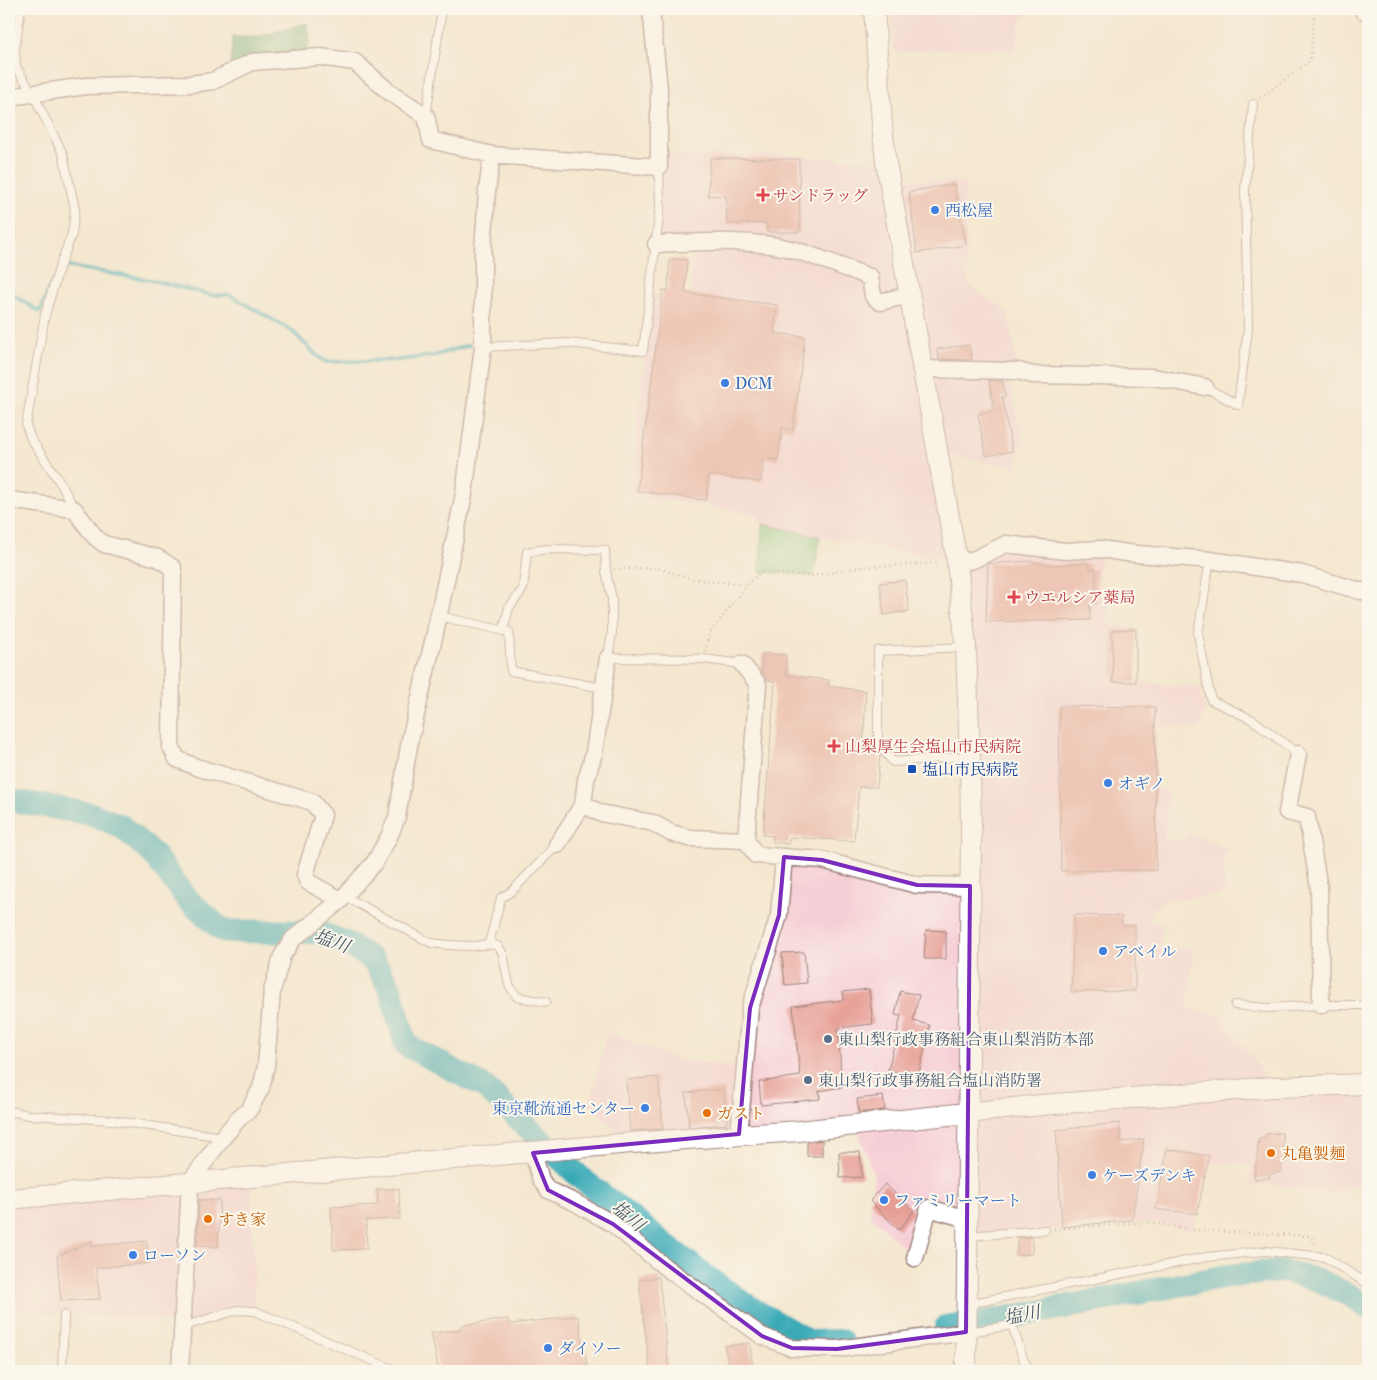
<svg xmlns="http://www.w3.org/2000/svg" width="1377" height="1380" viewBox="0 0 1377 1380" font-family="'IM FELL French Canon','Noto Serif JP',serif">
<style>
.built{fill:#f6cfd6}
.green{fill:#83c883;stroke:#667457}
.forest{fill:#6aac71;stroke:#5a664e}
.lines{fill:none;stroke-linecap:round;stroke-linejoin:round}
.stream{stroke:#3aaab7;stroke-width:4}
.river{stroke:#3aaab7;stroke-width:24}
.building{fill:#e69d94}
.service-casing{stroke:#9f847e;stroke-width:10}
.minor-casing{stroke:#9f847e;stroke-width:19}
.tertiary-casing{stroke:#9f847e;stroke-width:22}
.path{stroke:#9f847e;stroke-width:2.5;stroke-dasharray:1 4;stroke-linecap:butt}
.service{stroke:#fff;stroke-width:8}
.minor{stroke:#fff;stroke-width:16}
.tertiary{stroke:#fff;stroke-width:20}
.marked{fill:none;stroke:#7b2cbf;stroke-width:4;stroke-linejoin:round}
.health-dot{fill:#e0444e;stroke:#fbf7ec;stroke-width:2}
.shop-dot{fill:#3f7fe0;stroke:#fbf7ec;stroke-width:2}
.transit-dot{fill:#1a4fb4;stroke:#fbf7ec;stroke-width:2}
.service-dot{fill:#5c6f8a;stroke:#fbf7ec;stroke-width:2}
.food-dot{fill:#e8710a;stroke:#fbf7ec;stroke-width:2}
.labels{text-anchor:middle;stroke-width:4;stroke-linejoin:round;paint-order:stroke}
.health-label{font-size:16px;fill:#be3a42;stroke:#fbf7ec;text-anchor:start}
.shop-label{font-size:16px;fill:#366cbe;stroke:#fbf7ec;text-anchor:start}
.transit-label{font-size:16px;fill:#164399;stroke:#fbf7ec;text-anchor:start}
.service-label{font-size:16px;fill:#4e5e75;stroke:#fbf7ec;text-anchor:start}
.food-label{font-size:16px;fill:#c56008;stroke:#fbf7ec;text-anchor:start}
.water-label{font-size:18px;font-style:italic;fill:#445763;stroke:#fbf7ec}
</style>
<rect width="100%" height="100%" fill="#fbf7ec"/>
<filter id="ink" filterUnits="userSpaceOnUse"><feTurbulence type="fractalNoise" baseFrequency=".02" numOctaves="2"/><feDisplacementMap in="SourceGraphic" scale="10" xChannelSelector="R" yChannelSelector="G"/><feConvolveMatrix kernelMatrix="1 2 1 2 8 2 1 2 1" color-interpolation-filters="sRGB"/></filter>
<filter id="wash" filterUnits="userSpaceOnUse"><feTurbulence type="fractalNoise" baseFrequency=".0096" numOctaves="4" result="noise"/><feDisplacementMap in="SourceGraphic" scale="20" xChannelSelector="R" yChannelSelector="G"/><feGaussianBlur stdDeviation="1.12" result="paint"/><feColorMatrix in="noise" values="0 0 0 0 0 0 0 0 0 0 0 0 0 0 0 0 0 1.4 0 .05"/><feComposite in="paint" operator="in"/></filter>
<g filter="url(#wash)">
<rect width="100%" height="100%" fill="#f4e8d0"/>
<path class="built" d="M891,9h143l-13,9 -6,33 -55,-3 -66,4z
M659,155h120l107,7 3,17 75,4 4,102 40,27 10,59h-12l16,63 -5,33 -65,-11 -13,6 18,100 49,-18 94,5 -2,44 11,5 -2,25 29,6v53l63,5 6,23 -5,20 -45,-5v64l13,1 -4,51h17l9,-9 38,17 -5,10 2,35 -63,7 -11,11 -1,9 12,4 -2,24 34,-1 -7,61 31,5 56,73 94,-3v66l-10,34 -24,9 -62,-9 -22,2 2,-22 -41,-2 -18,68 -44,-8 -182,14v-17l-38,-11 -14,50 -45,-43 4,-40 -12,-32 -5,-19 -226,19 -41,-38 17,-73 73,28 62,8 8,-60 34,-151 133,28 53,1 -13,-324 -137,-25 -58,-13 -9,-11 -122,-18 19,-200 41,-1 1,-51 -36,1z
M251,1178l4,133 -18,-1 -55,17 -12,-6 -68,-6h-38l-55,-4v-111z"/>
<path class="green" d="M762,524l58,13 -6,39 -54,-4z"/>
<path class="forest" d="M307,23l3,16 -4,15 -76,12 3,-29h25z"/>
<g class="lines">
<path class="stream" d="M59,276l6,-9h6l80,13 60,15h19l62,36 24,24 10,7 72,-2 35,-4 36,-11
M9,292l31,20 8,-22 3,-5"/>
<path class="river" d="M9,800l82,14 30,12 32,28 35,46 35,31 95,1 28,11 27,17 17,28 16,57 79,42 98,93 123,97 48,33 56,32 31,-1
M946,1327l49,-7 232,-44 56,-5 35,9 35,17 15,11"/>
</g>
<g id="blocks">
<path class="building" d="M710,158l89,1 1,73h-33l-1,-9 -39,1 -1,-29 -18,1z
M954,184l12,61 -49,8 -8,-61z
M670,259l17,1 -2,33 92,12 -3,28 31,4 -12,93 -11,-2 -4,32 -14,-2 -3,24 -52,-7 -3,25 -69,-9 26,-201 5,1z
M969,345l3,15 -33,-1 -2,-10z
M989,380l14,2 2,15h-3l10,54 -26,5 -8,-42 16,-3z
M1031,561l21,4 37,-2 1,6h6v34l-6,1v16l-104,2 2,-58z
M905,580l4,31 -25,4 -4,-32z
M1136,629v53h-23l-1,-52z
M763,653l23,2v20l43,5 -1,6 38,5 -3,58h12l5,6 -3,32h-18l-5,54 -64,-4 -2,7 -15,-2v-6l-10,-1 12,-153 -8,-2 -6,-9z
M1059,706l96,1 1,163 -95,1z
M1074,915l47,1 1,9h13v66l-64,1z
M926,930l20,1v28h-22z
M804,952l3,31 -22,2 -3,-32z
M869,989l4,35 -35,4 4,59 -23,4 1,8 -59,6 -2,-23 41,-6 -7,-70 51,-6 -1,-8z
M900,991l19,4 -6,26 17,4 -12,52 -30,-7 13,-54 -6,-1z
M658,1077l5,52 -33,2 -4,-51z
M724,1089l3,35 -38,3 -3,-34z
M883,1096l2,14 -26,3 -2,-14z
M1119,1123l2,19 23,-3 -12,81 -70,7 -6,-97z
M1282,1133l3,30 -4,1 1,8 -13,2 1,4 -16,1 5,-40 7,-1v-4z
M822,1140v16h-15v-14z
M1167,1149l42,7 -12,58 -41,-5z
M839,1152h21l2,25 -22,1z
M885,1184l29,27 -15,19 -29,-29z
M377,1189h22l1,30 -34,1 1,29 -34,1 -2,-43 47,-2z
M199,1200h21l-2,47 -21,-1z
M1032,1237v17l-15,1v-17z
M92,1241v5l55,-5 2,22 -53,5 4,31 -39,2 -4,-45z
M659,1277l10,94h-19l-11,-91z
M578,1316l10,55h-149l-8,-38 28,-3 4,-5 45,-6 3,5z
M750,1343l3,28h-24l-4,-25z"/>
</g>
</g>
<g filter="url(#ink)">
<use href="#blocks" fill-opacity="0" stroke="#9f847e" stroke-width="1"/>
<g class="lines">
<defs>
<path id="service" d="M21,9l-6,39 1,19 17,27 30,60 12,55 -3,25 -13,34 -14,47 -19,110 5,14 30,45 13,24
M426,116l16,-107
M483,347l84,-4 76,8 17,-144 -1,-40
M1205,387l33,18 10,-76 -3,-140 8,-85
M1210,560l-12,74 13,66 42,20 45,34
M439,616l70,16 2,39 92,17
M503,631l6,-23 14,-19 4,-37 20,-3 58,1 1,21 6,28v34l-4,25 96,1 38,5
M966,647l-88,4v93l15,18 76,-6
M344,896l87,47c14,2 29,3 44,3 9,-1 14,-3 23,0l5,8 6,31 8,12 29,5
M489,943l12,-45 11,-7 45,-46
M1235,1005l32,3 54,-3h47
M9,1111l20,4 82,5 111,17
M968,1236l77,-6
M968,1304l239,-47 58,-6 60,6 43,27
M182,1327l55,-17 18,1 142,60
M968,1332l44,-7 12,36 7,10
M62,1371l2,-56"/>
<path id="minor" d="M9,97l77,-11 104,-2 23,-3 39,-19 68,-5 35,5 33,29 38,25 5,24 61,15 167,12v-78l-8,-80
M656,244c45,-2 94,-6 138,6 25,7 50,18 76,27l3,19 7,6 29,-7
M922,369l96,2 15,4 120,2 52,10
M9,500l65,9 21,28 9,7 54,14 15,10 -2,179 6,12 19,8 116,35 11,13 -18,60 3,7 33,18
M957,562l16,-2 33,-16 59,7 35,-2 27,4 83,7 92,14 58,17h8
M742,664l16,20 -12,156 10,15 66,5 95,25 53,1
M1298,754l-11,58 20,5 12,71 2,117
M583,804l17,9 53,10 18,10 18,5 57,2
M557,845l26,-41 3,-24 8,-27 14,-95
M739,1134l11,-126 29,-93 5,-58
M533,1153l8,27 7,10 26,12 39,22 52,43 97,69 30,12 45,1 129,-17
M915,1258l14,-50 38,11
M180,1371l10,-189 33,-45 17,-20 9,-7 12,-22 5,-22 6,-75 10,-35 11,-17 48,-39 34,-38 14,-25 8,-20 13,-77 25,-107 29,-139 19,-147v-97l4,-59 5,-36"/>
<path id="tertiary" d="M874,9l8,115 4,38 71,400 9,85 4,109 1,77 -5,538
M1364,9l4,3
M9,1199l622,-56 168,-12 242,-26 233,-18 94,-3"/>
</defs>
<use href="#service" class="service-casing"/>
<use href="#minor" class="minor-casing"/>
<use href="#tertiary" class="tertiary-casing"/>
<path class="path" d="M1260,98l50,-37 5,-52
M614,569l43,-1 36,11 54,6 13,-13 54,4 45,-9 81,-4
M705,651l4,-17 38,-49
M1054,1229l95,-7 44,8 117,6 7,10"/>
<use href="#service" class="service"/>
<use href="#minor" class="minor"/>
<use href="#tertiary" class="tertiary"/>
</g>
</g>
<path d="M0 0H1377V1380H0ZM784,857l38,3 95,25 53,1 -4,446 -129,17 -45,-1 -30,-12 -149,-112 -65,-34 -15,-37 206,-19 11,-126 29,-93z" fill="#f4e8d0" fill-opacity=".55" fill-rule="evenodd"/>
<path class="marked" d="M784,857l38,3 95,25 53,1 -4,446 -129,17 -45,-1 -30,-12 -149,-112 -65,-34 -15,-37 206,-19 11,-126 29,-93z"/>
<g class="health-dot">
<path d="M760.5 187.5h5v5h5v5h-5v5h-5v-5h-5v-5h5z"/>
<path d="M1011.5 589.5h5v5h5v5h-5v5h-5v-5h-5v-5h5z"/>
<path d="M831.5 738.5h5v5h5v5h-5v5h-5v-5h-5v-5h5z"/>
</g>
<g class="shop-dot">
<circle cx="935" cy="210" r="5"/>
<circle cx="725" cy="383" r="5"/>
<circle cx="1108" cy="783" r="5"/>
<circle cx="1103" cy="951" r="5"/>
<circle cx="645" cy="1108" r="5"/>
<circle cx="1092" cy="1175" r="5"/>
<circle cx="884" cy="1200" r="5"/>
<circle cx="133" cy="1255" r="5"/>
<circle cx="548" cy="1348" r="5"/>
</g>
<rect class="transit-dot" x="907" y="764" width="10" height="10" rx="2.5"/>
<g class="service-dot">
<circle cx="828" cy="1039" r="5"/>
<circle cx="808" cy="1080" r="5"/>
</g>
<g class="food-dot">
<circle cx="707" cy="1113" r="5"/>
<circle cx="1271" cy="1153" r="5"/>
<circle cx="208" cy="1219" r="5"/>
</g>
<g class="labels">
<g class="health-label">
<text x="773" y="201">サンドラッグ</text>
<text x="1024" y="603">ウエルシア薬局</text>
<text x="845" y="752">山梨厚生会塩山市民病院</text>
</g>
<g class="shop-label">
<text x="945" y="216">西松屋</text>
<text x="735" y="389">DCM</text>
<text x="1118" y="789">オギノ</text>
<text x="1113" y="957">アベイル</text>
<text x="635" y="1114" text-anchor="end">東京靴流通センター</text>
<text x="1102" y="1181">ケーズデンキ</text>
<text x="894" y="1206">ファミリーマート</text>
<text x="143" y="1261">ローソン</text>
<text x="558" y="1354">ダイソー</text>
</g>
<g class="transit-label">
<text x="922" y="775">塩山市民病院</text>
</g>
<g class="service-label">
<text x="838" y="1045">東山梨行政事務組合東山梨消防本部</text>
<text x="818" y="1086">東山梨行政事務組合塩山消防署</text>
</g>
<g class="food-label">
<text x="717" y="1119">ガスト</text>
<text x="1281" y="1159">丸亀製麺</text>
<text x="218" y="1225">すき家</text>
</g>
<g class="water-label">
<text transform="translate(332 941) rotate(20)" y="6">塩川</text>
<text transform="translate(628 1216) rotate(39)" y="6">塩川</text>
<text transform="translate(1022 1315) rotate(-11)" y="6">塩川</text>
</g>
</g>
<rect width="1377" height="1380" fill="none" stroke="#fbf7ec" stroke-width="30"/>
</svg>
